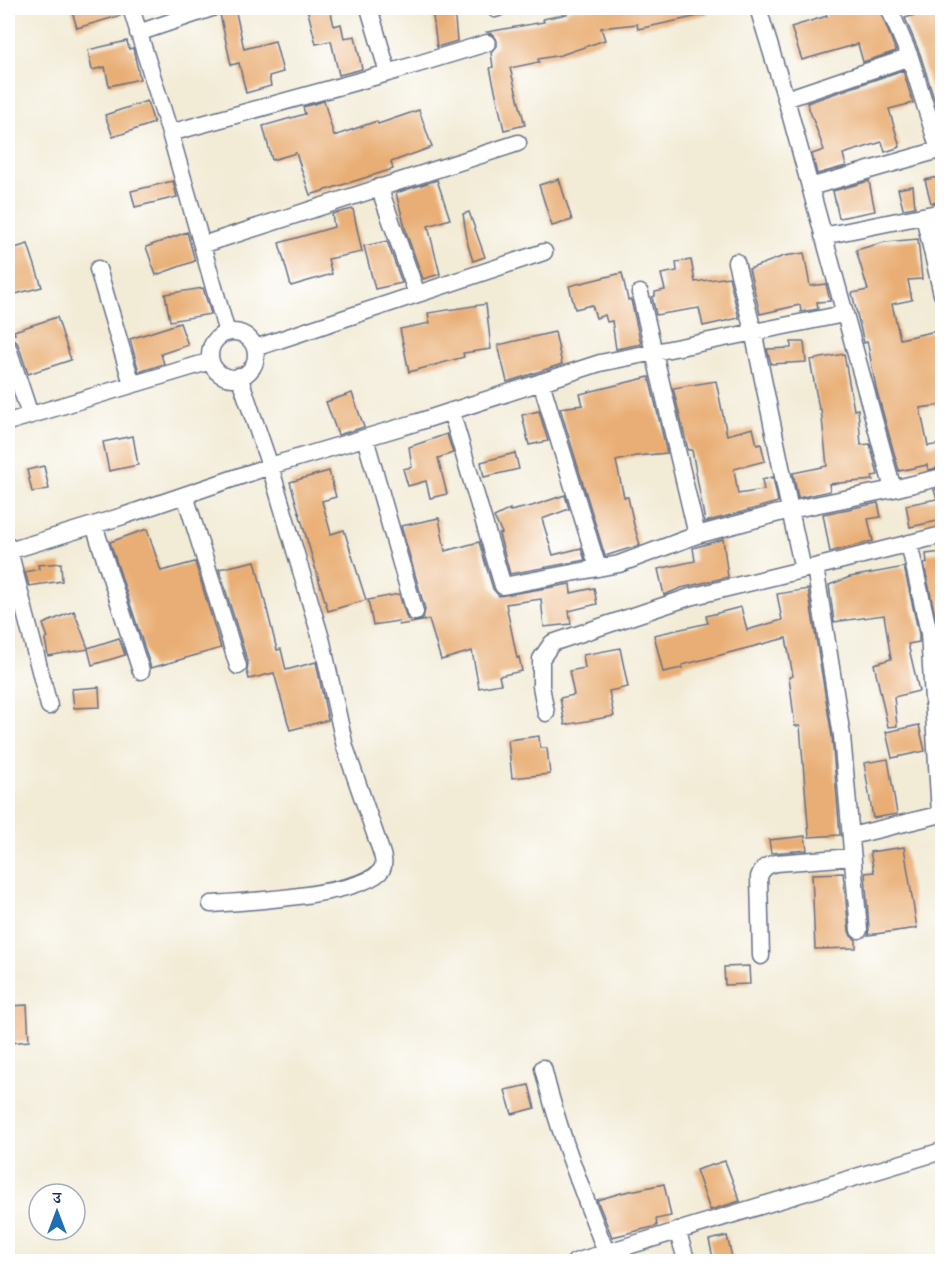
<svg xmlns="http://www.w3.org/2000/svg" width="950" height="1269" viewBox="0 0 950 1269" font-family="'IM FELL DW Pica','Noto Serif Devanagari',serif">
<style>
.building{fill:#e9ae74}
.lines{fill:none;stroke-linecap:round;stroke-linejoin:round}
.minor-casing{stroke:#667188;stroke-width:19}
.minor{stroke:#fff;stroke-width:16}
</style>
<rect width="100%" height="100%" fill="#fff"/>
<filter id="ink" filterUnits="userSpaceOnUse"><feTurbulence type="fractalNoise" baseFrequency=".0167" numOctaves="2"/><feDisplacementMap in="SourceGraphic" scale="12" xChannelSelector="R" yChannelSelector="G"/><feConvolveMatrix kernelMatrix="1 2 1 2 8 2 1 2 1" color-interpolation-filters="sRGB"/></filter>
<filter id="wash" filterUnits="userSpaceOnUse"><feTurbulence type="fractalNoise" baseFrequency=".008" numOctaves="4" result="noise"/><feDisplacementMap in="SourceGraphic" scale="24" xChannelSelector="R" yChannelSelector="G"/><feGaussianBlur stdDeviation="1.35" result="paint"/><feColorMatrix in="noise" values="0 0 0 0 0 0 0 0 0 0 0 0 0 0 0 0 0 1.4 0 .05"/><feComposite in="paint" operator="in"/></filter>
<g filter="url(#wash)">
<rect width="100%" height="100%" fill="#f2ebd6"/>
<g id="blocks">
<path class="building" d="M71,8h50l1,7 -45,13z
M222,8h13l9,41 31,-8 8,31 -14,4 2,10 -25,7 -7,-30 -8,2 -11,-51z
M307,8h23l4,18 7,-2 3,14 11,-2 7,33 -23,6 -8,-34 -15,3z
M454,8l3,33 -20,6 -5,-38z
M575,8h132l1,6 -70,15 -1,-5 -36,4 4,12 -44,15 -23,4 1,3 -29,6 15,57 -21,5 -14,-62 3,-1 -2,-14 6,-7v-5l-3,-6 -7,-3 57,-10 -1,-3 24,-5 -1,-3z
M842,8h37l17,43 -33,11 -5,-18 -56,16 -11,-33 36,-11 -2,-4z
M937,8h5v95l-6,2 -16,-51 -15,-36z
M127,41l2,8 4,-1 7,31 -31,7 -4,-19 -13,3 -4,-20z
M903,70l10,33 -24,6 11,38 -15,5 -3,-10 -39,12 3,12 -29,8 -5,-20 12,-4 -17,-47z
M147,101l7,22 -41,14 -8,-22z
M324,101l10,35 43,-15 1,3 41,-14 13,37 -41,15 2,7 -83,26 -14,-42 -24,7 -9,-34 42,-12 -2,-7z
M942,176v26l-11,1 -6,-23z
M559,179l13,41 -20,6 -13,-41z
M437,180l13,39 -22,7 12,48 -17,5 -16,-44 -11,-42z
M173,181l4,16 -42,10 -4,-16z
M869,181l6,30 -36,7 -6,-27z
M913,186l2,21 -12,2 -5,-20z
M353,209l9,43 -34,7 4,15 -41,12 -12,-43 55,-16 -2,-13z
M469,212l16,45 -12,4 -5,-16 -5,-31z
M187,232l8,29 -39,14 -10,-28z
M918,239l4,40 -14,1 4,20 -20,4 8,35 36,-8 3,18h-3l6,36v20l-22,3 8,38 14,-2v23l-14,3 -1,-5 -28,6 -23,-83 -8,-43 -1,-3 -3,1 -12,-50 16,-3 -12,-40 29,-8z
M387,241l15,42 -27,6 -11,-43z
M28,244l14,43 -34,9v-46z
M804,253l6,33 16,-2 4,17 -13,1 1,7 -17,3 -1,-7 -40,9 -11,-45 35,-13z
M691,260l4,22 34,-5 10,41 -36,8 -4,-18 -43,7 -4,-18 3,-1v-4l10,-2 -4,-16 16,-3 -1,-9z
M622,273l6,27h3l10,44 -25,5 -4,-28 -5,1 -2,-7 -9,3 -4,-13 -17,4 -6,-23z
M203,288l8,26 -41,7 -5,-27z
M486,304l5,45 -28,4 1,4 -55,15 -9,-43 30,-6 -2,-10z
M57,317l14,43 -43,14 -10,-30 -3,-4 -7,-2v-2l7,-2 -1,-3z
M180,323l8,22 -27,9 3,10 -25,8 -9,-33z
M555,332l7,32 -55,18 -9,-37z
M791,342h13l2,20 -35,2 -4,-15 24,-1z
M844,354l10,56 4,-1 3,36 9,-1 8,31 -6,1 1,4 -44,4 1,7 -32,7 -5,-25 34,-7 -6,-57h-2l-9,-49z
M649,377l18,76 -31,3 -20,5 8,36h4l6,28 6,20 -35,11 -45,-148 23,-3 -3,-11z
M716,381l11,54 26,-7 4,17 4,-1 4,17 -31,8 4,25 26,-4 -2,-10 11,-3 5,25 -73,20 -13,-72h-4l-15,-62z
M352,393l12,34 -26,8 -12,-33z
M539,411l9,30 -19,4 -7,-30z
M447,434l6,19 -15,5 9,36 -17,4 -4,-17 -18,5 -5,-17 9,-2 -3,-20z
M133,436l5,29 -29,6 -6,-29z
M515,453l4,16 -35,8 -3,-15z
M44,466l5,23 -17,3 -5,-22z
M329,471l7,26 -14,4 9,33 13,-4 22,70 -38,11 -38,-129z
M942,488v32l-32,7 -4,-22 31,-6 -3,-9z
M565,495l4,14 -27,10 11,36 28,-7 4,12 -75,14 -11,-40 3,-1 -8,-16 16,-8v2l22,-5z
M878,503l3,14 -13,2 5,22 -43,11 -7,-38z
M439,518l6,33 34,-9 14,47 6,7 71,-12 1,9 23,-5 3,16 -28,7 2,13 -27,3 -3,-28 -35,5 11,54 2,-1 3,14 -23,5 2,8 -22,4 -7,-37 -31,9 -12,-40 -30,5 -1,-4 -25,4 -5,-25 31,-6 8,25 10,3 6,-3 2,-10 -24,-83z
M147,529l14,42 34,-9 26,86 -70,20 -41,-126z
M723,539l5,38 -47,11 -17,7 -6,-26 37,-8 -2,-13z
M942,552v87h-2l-16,-75 3,-1 -1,-9z
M255,561l22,89 4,-1 5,21 30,-8 12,58 -38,10 -16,-57 -25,6 -2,-8 1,-8 -29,-94z
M61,563l1,18 -33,5 -4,-14 14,-3 -1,-4z
M904,567l15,67v8l-11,2 11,47 -25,6 3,29 -9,1 -14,-63 17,-5 -7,-44 -50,7 -5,-37 21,-8z
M808,589l24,148 8,98 -31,2 -9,-111h-5l-6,-49 4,-1 -7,-38 -104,27v3l-19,4 -9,-37 54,-12 -2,-7 35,-9 6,23 35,-10 -5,-26z
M74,611l14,37 31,-10 6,17 -33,10 -4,-16 -40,7 -3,-17 3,-1 -5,-14z
M620,648l8,39 -19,4 5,25 -49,9 -5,-27 14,-3 -5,-24 16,-3 -2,-13z
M99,687l1,20 -26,1 -2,-19z
M919,725l6,26 -33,7 -6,-26z
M539,736l1,12h7l3,26 -38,4 -4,-38z
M888,759l9,55 -24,4 -9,-55z
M805,836l2,14 -36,3 -2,-13z
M904,847l13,81 -49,7 1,-6 -4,-56 9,-1 -4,-20z
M843,873l6,58 2,5 5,4v8l-41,1 -3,-75z
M749,966l1,18 -25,1 -1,-18z
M27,1005l2,36 -19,2v-3h-2v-34z
M529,1085l6,23 -23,6 -7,-24z
M725,1161l15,40 -30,9 -14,-40z
M664,1184l7,32 -15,3 1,7 -45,11 -15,-37 24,-7z
M727,1236l5,21 -18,5 -5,-22z"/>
</g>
</g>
<g filter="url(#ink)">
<use href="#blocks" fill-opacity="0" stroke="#667188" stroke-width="1.5"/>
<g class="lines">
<defs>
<path id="minor" d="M131,8l39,125 57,200
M369,8l19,65
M758,8l28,91 107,390 49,-12
M889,8l21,49 29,93 3,-1
M495,9l3,-1
M138,33l74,-25
M786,99l124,-42
M170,133l218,-60 99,-30
M379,187l38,107
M810,187l129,-37
M924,216l18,78
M823,236l119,-24
M202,245l316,-102
M736,262l17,69 37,179 103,-21
M98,269l34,115
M640,293l57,242 93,-25 13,60
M210 355a23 23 0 1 1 46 0a23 23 0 1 1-46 0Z
M8,348l22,67
M255,348l289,-96
M541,382l57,186
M451,411l52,175 116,-22 78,-29
M8,422l203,-61
M365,438l50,174
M185,495l53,171
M94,525l47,146
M909,543l20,90 11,181
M8,546l41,160
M9,551l114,-35 147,-50 -31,-90
M546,713l-5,-27v-27l11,-16 138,-46 124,-30
M851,836l91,-22
M211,904c30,-2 156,-9 171,-35 3,-5 1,-12 -1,-18l-36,-104 -23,-105 -52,-176 148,-44 182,-59 244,-49
M859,930l-17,-194 -27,-169 127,-32
M761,956l-2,-79c3,-9 8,-12 17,-14l77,-6
M543,1068c15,63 40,124 63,184
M677,1230l10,32
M575,1262l367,-111"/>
</defs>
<use href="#minor" class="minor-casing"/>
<use href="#minor" class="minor"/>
</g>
</g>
<rect width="950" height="1269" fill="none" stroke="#fff" stroke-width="30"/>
<g transform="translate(57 1212)"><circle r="28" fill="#ffffff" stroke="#a4acbf" stroke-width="1.5"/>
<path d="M0-4.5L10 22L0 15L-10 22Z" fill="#1f6fb2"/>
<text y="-9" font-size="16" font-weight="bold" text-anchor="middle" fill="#1b2f5e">उ</text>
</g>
</svg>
